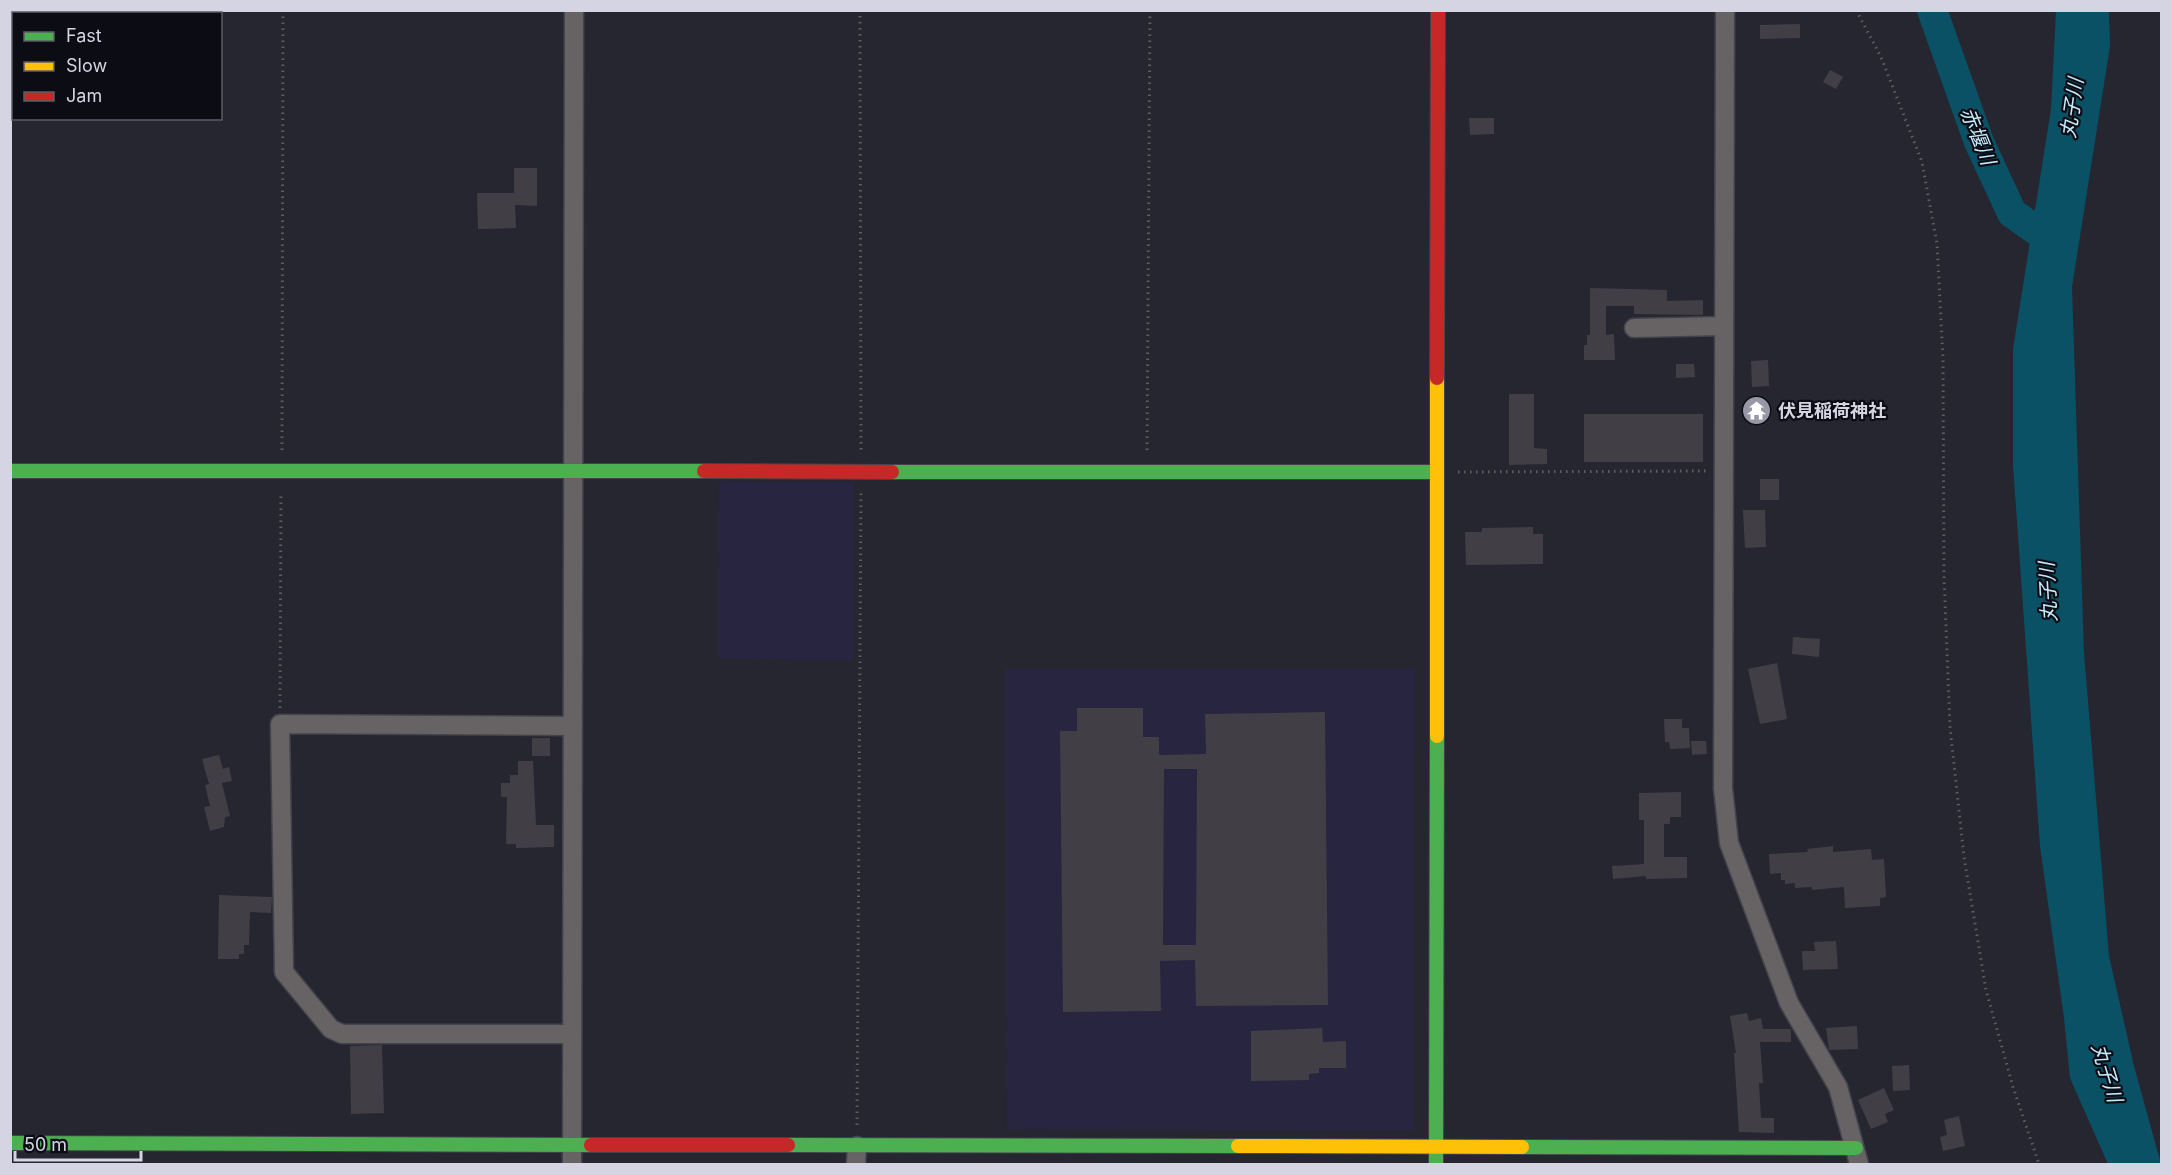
<svg xmlns="http://www.w3.org/2000/svg" width="2172" height="1175" viewBox="0 0 2172 1175" font-family="Inter,'Noto Sans JP',sans-serif">
<style>
.built{fill:#27253f}
.water{fill:#0a5166}
.lines{fill:none;stroke-linecap:round;stroke-linejoin:round}
.river{stroke:#0a5166;stroke-width:30}
.building{fill:#423e46;fill-rule:evenodd}
.street-casing{stroke:#43434d;stroke-width:21}
.fast-casing{stroke:#43434d;stroke-width:16}
.slow-casing{stroke:#43434d;stroke-width:16}
.jam-casing{stroke:#43434d;stroke-width:16}
.path{stroke:#5f5d60;stroke-width:3;stroke-dasharray:1.5 4.5;stroke-linecap:butt}
.street{stroke:#676364;stroke-width:18}
.fast{stroke:#4caf50;stroke-width:14}
.slow{stroke:#ffc107;stroke-width:14}
.jam{stroke:#c62828;stroke-width:14}
.labels{text-anchor:middle;stroke-width:4.5;stroke-linejoin:round;paint-order:stroke}
.poi-label{font-size:18px;font-weight:bold;fill:#d4d4e3;stroke:#0c0c15;text-anchor:start}
.water-label{font-size:20px;font-style:italic;fill:#c6eaf9;stroke:#0c0c15}
</style>
<rect width="100%" height="100%" fill="#262631"/>
<path class="built" d="M719,481l135,1 -1,178 -135,-1z
M1005,668h410l-1,463 -407,-2z"/>
<path class="water" d="M2056,11h53l1,35 -38,241 12,366 25,303 25,110 27,98h-53l-38,-86 -6,-60 -24,-172 -27,-381v-116l38,-240z"/>
<g class="lines">
<path class="river" d="M1932,10l47,132 33,71 41,29"/>
</g>
<path class="building" d="M1800,24v14l-40,1v-14z
M1830,70l13,7 -7,12 -13,-7z
M1469,118h25v16l-24,1z
M514,168h23v38l-22,-1 1,23 -38,1 -1,-36h37z
M1590,288l77,2v11l36,-1v15l-69,-1v-8h-28v29l8,-1 1,26h-31v-15h3v-10h3z
M1768,360l1,26 -17,1 -1,-26z
M1676,364h18l1,13 -19,1z
M1509,394h25v54l13,1v15l-38,1z
M1584,414h119v48h-119z
M1760,479h19v21h-19z
M1743,510h22l1,37 -21,1z
M1533,527v7h10v30l-77,1 -1,-33h17v-4z
M1793,637l27,2 -1,18 -27,-3z
M1777,663l10,56 -27,5 -12,-55z
M1077,708h66v29h16v18l47,-1 -1,-40 120,-2 3,293 -132,1 -1,-46 -35,1 1,50 -98,1 -3,-281h17zM1164,769h33l-1,176h-33z
M1664,719h18v9h7l1,20 -20,1 -1,-7h-4z
M532,738h18v18h-18z
M1691,741h15l1,13 -15,1z
M219,755l4,14 6,-2 3,14 -10,2 8,33 -5,1 -1,10 -14,4 -6,-24 6,-1 -5,-21 4,-1 -7,-25z
M518,761h15l3,64h18v22l-38,1v-4h-10l1,-47h-6v-14h9v-8h8z
M1681,792v25h-11v7h-6v33h23v21l-41,1v-3l-33,3 -1,-13 32,-2v-44h-5v-27z
M1833,846v6l38,-3 1,11 12,-1 2,38 -6,1v8l-35,2 -1,-21 -32,3v-3l-17,1v-5l-10,1v-4h-4v-7l-11,1 -1,-20 39,-2 -1,-3z
M219,895l53,2 -1,16 -21,-1 -1,33h-5v9h-5v5h-21z
M1836,941l2,28 -35,1 -1,-19h13l-1,-9z
M1747,1013l2,8 12,-3 2,11h28v13h-31l3,41h-4l2,35h13v15l-35,-1 -5,-79h2l-6,-37z
M1857,1026l1,23 -29,1 -3,-22z
M1322,1028l1,14 23,-1v27h-27v5l-10,1v6l-58,1v-50z
M382,1045l2,68 -33,1 -1,-68z
M1909,1065l1,25 -17,1 -1,-25z
M1884,1088l10,22 -9,4 3,8 -17,7 -13,-29z
M1959,1116l6,30 -22,5 -3,-14 7,-2 -3,-15z"/>
<g class="lines">
<defs>
<path id="street" d="M1725,10l-2,778 6,55 60,160 49,84 21,77
M1634,328l90,-2
M572,1034h-230l-11,-5 -47,-57 -4,-248 293,2
M572,1164l2,-1154
M856,1164l1,-18"/>
<path id="fast" d="M10,471h694
M892,472h545
M10,1143l581,2
M788,1145l450,1
M1522,1147l334,1
M1436,1164l1,-428"/>
<path id="slow" d="M1437,736v-358
M1238,1146l284,1"/>
<path id="jam" d="M1437,378l1,-368
M704,471l188,1
M591,1145h197"/>
</defs>
<use href="#street" class="street-casing"/>
<use href="#fast" class="fast-casing"/>
<use href="#slow" class="slow-casing"/>
<use href="#jam" class="jam-casing"/>
<path class="path" d="M860,10l1,443
M1856,10l25,47 41,105 15,82 6,114 1,217 6,152 14,130 22,133 27,97 26,77
M282,450l1,-440
M1147,450l3,-440
M1458,472l249,-1
M280,708l1,-216
M857,1125l4,-633"/>
<use href="#street" class="street"/>
<use href="#fast" class="fast"/>
<use href="#slow" class="slow"/>
<use href="#jam" class="jam"/>
</g>
<defs>
<symbol id="temple-disc" viewBox="-11 -11 22 22"><circle r="9.5" fill="#9797a5" stroke="#0c0c15"/><path d="M0-6L5-2H3V0L6.5 2.5H4V6H1.5V3h-3V6H-4V2.5H-6.5L-3 0V-2H-5Z" fill="#fff"/></symbol>
</defs>
<g fill-rule="evenodd">
<use href="#temple-disc" x="1740" y="394" width="33" height="33"/>
</g>
<g class="labels">
<g class="poi-label">
<text x="1778" y="417">伏見稲荷神社</text>
</g>
<g class="water-label">
<text transform="translate(2072 108) rotate(-82)" y="7">丸子川</text>
<text transform="translate(1978 136) rotate(68)" y="7">赤堰川</text>
<text transform="translate(2048 592) rotate(-93)" y="7">丸子川</text>
<text transform="translate(2107 1073) rotate(73)" y="7">丸子川</text>
</g>
</g>
<rect width="2172" height="1175" fill="none" stroke="#d4d4e3" stroke-width="24"/>
<rect x="12" y="12" width="210" height="108" fill="#0c0c15" stroke="#5c5c67" stroke-width="1.5"/>
<rect x="24" y="32" width="30" height="9" fill="#4caf50" stroke="#5c5c67" stroke-width="1.5"/>
<text x="66" y="42" font-size="18" fill="#d4d4e3">Fast</text>
<rect x="24" y="62" width="30" height="9" fill="#ffc107" stroke="#5c5c67" stroke-width="1.5"/>
<text x="66" y="72" font-size="18" fill="#d4d4e3">Slow</text>
<rect x="24" y="92" width="30" height="9" fill="#c62828" stroke="#5c5c67" stroke-width="1.5"/>
<text x="66" y="102" font-size="18" fill="#d4d4e3">Jam</text>
<path d="M15 1151v9h126v-9" fill="none" stroke="#d4d4e3" stroke-width="3"/>
<text x="24" y="1151" font-size="18" fill="#d4d4e3" stroke="#0c0c15" stroke-width="4.5" paint-order="stroke">50 m</text>
</svg>
